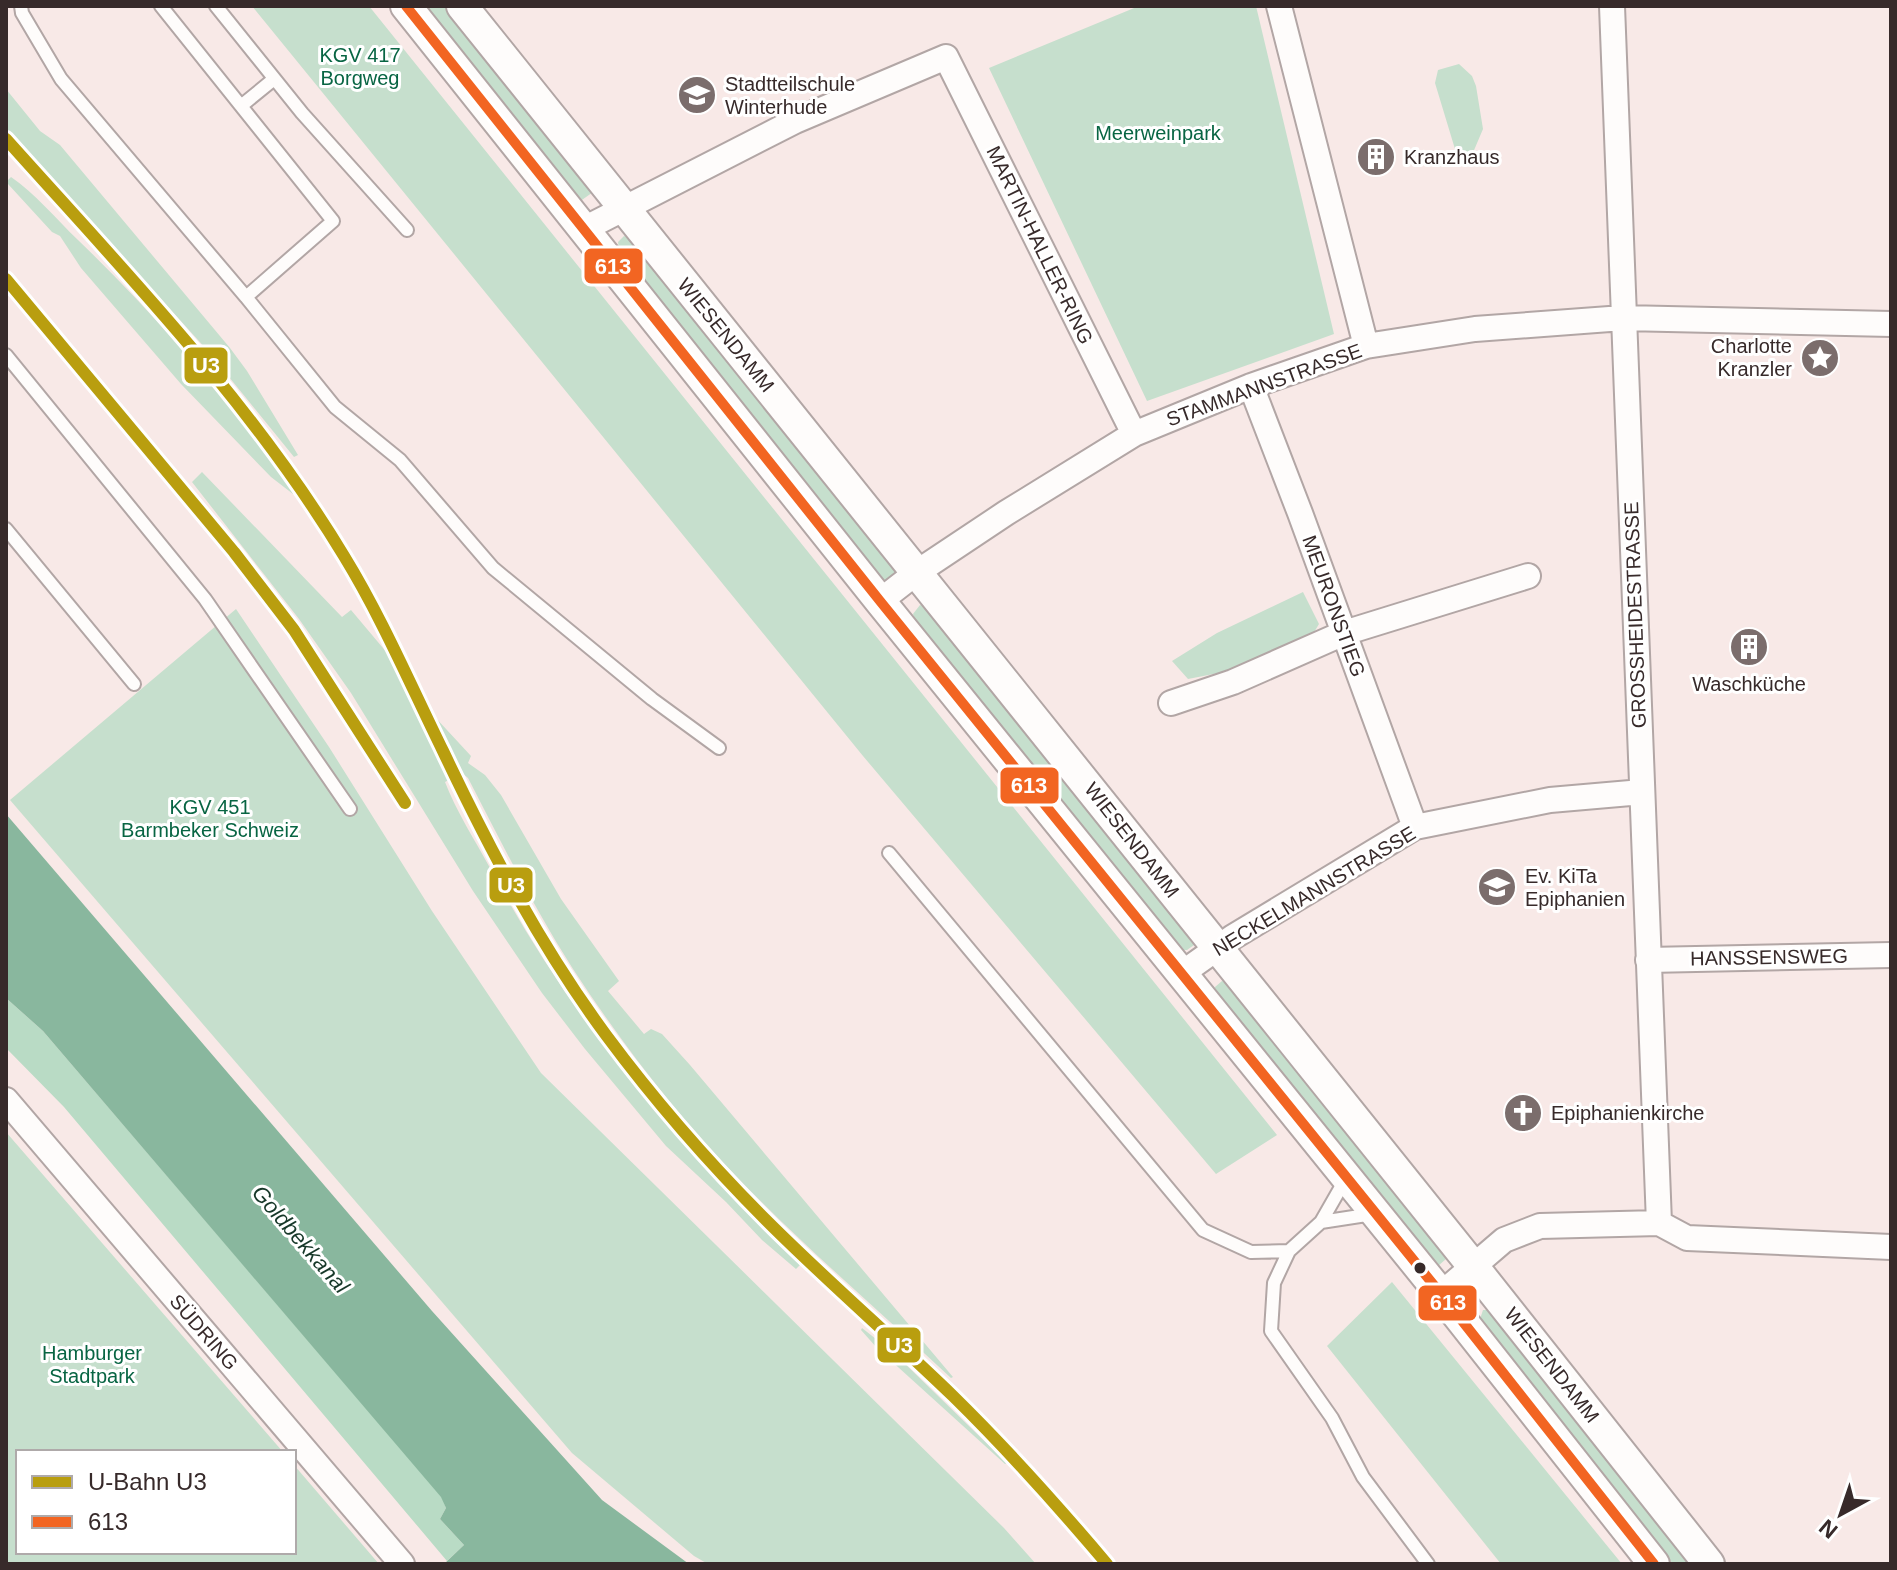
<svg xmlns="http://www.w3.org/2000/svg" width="1897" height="1570" viewBox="0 0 1897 1570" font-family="Helvetica,sans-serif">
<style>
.green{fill:#c6dfcd}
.forest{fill:#b9dbc5}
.water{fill:#89b79e}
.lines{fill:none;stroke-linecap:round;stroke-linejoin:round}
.service-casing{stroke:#b2a6a5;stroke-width:16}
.minor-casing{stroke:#b2a6a5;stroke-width:28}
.tertiary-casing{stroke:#b2a6a5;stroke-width:34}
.service{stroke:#fefcfb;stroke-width:12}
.minor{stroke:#fefcfb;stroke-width:24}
.tertiary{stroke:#fefcfb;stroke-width:30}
.bus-1-casing{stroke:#fff;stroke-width:16}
.bus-1{stroke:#f26522;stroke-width:10}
.metro-1-casing{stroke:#fff;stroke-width:18}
.metro-1{stroke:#b99e0f;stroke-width:12}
.bus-dot{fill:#372a2a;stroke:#fff;stroke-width:3}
.labels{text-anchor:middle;stroke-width:6;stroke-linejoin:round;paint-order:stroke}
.park-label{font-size:20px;fill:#086543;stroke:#fff}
.poi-label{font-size:20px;fill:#372a2a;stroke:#fff;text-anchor:start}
.street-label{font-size:20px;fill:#372a2a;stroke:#fff}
.water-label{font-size:22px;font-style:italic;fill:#173829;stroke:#fff}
.line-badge{stroke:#fff;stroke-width:3}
.badge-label{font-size:22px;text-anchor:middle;font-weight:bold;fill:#fff}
</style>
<rect width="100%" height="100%" fill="#f8e9e7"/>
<path class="green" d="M252,6h117l908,1129 -61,39 -353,-418z
M421,6h25l150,184 -17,12z
M1139,6h117l78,328 -187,67 -158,-333z
M1459,64l13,12 4,10 7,43 -11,26 -10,6 -4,-2 -23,-76 3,-13z
M6,89l34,42 20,14 170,203 17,23 51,84 -4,2 -87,-107 -201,-222z
M11,177c24,16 45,42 67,63 79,76 150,159 214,249l1,5 -22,-17 -90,-93 -100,-116 -21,-32 -8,-4 -44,-48v-4z
M624,236l13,5 260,326 -2,11 -15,3 -260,-326 -2,-13z
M202,472l140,145 9,-7 69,82 2,11 49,53 -3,7 17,12 16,20 60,104 58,82 -11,10 36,43 7,-5 11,5 28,31 263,312 -2,1c-95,-89 -198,-174 -281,-276 -35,-43 -67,-87 -97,-133 -39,-61 -72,-127 -105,-191l-6,-5 -17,9c11,29 30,58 45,86 80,150 188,280 310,397l-4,4 -34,-29 -36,-38 -60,-56 -81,-97 -43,-56 -69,-102 -122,-198 -52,-74 -107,-137z
M1303,592l16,32 -6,10 -74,35 -51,10 -16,-18 45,-28z
M920,605l10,3 264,325v12l-7,5h-9l-261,-326 -4,-10z
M236,609l93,138 103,164 109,162 463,455 32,36h-328l-14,-8 -122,-103 -562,-653z
M1222,981l6,1 218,267v10l-8,7 -7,-5 -215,-264 -1,-10z
M6,1132l277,320h-265v100h276v-87l85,99h-373z
M1392,1282l230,282h-121l-174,-218z
M1483,1310h9l204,254h-23l-192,-241 -1,-4z
M862,1328l33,26 112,109 -2,1 -128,-116 -16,-18z"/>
<path class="forest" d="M6,998l37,33 399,466 4,11 -6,11 24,26 -17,16 -383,-454 -58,-59z"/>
<path class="water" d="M6,814l426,497 170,189 87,64h-245l20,-19 -24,-26 6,-11 -5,-11 -398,-466 -37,-33z"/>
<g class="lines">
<defs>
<path id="service" d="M21,6l1,7 39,66 185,218 87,-76 -172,-215
M216,6l86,107 105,117
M241,106l33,-27
M246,297l89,110 65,53 93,108 159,131 67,49
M6,355l199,244 145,210
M6,529l128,155
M889,853l314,377 48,22 38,-1 32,-29 24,-42
M1321,1222l52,-8
M1289,1251l-15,32 -3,48 61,87 31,59 65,87"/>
<path id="minor" d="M1279,6l87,340
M1612,6l47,1217
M584,229l211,-108 151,-64 188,377
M1251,386l49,127 115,314
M880,601l36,-28 90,-60 128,-79 117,-48 115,-40 109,-17 148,-11 268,6
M1171,703l62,-21 111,-49 184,-57
M1648,960l243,-5
M1181,974l52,-37 182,-110 135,-27 92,-8
M6,1100l396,464
M1441,1294l63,-54 36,-14 119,-3 28,15 204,9"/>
<path id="tertiary" d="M406,6l474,595 561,693 213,270
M462,6l1010,1259 237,299"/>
</defs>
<use href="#service" class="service-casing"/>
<use href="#minor" class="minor-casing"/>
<use href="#tertiary" class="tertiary-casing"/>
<use href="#service" class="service"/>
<use href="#minor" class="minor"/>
<use href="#tertiary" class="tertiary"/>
<defs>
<path id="bus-1" d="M406,6l474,595 561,693 213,270"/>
</defs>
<use href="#bus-1" class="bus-1-casing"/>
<use href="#bus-1" class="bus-1"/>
<defs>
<path id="metro-1" d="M6,139c119,133 245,263 338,417 38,62 67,130 99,195 47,99 98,196 163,284 49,66 103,128 161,186 60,60 125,116 186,175 54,53 105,110 154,168
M6,279l228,273 60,78 111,173"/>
</defs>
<use href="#metro-1" class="metro-1-casing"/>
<use href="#metro-1" class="metro-1"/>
</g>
<defs>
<symbol id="school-disc" viewBox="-11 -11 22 22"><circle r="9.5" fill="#7b6d6c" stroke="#fff"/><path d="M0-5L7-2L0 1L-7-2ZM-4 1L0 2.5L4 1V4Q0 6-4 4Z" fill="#fff"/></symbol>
<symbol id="building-disc" viewBox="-11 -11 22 22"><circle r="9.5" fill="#7b6d6c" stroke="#fff"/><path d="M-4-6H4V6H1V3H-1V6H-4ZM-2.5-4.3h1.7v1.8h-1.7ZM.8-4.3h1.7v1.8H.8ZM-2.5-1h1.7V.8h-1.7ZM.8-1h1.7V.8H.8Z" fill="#fff"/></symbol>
<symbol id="sight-disc" viewBox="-11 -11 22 22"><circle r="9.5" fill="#7b6d6c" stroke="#fff"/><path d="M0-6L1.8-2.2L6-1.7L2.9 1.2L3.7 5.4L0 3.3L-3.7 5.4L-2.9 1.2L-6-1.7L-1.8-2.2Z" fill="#fff"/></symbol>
<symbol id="church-disc" viewBox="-11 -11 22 22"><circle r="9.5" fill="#7b6d6c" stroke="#fff"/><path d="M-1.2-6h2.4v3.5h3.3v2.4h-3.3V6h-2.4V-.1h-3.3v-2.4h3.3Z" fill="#fff"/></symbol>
</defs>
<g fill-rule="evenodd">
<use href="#school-disc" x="675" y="73" width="44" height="44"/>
<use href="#building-disc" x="1354" y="135" width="44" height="44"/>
<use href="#sight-disc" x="1798" y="336" width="44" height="44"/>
<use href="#building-disc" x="1727" y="625" width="44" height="44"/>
<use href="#school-disc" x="1475" y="865" width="44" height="44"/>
<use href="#church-disc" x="1501" y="1091" width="44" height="44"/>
</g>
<circle class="bus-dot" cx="1420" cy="1268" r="7"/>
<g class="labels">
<g class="park-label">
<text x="360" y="62">KGV 417<tspan x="360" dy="23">Borgweg</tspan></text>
<text x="1158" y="140">Meerweinpark</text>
<text x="210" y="814">KGV 451<tspan x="210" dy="23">Barmbeker Schweiz</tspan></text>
<text x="92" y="1360">Hamburger<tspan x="92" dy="23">Stadtpark</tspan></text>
</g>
<g class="poi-label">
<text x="725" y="91">Stadtteilschule<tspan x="725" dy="23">Winterhude</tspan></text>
<text x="1404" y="164">Kranzhaus</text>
<text x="1792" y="353" text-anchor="end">Charlotte<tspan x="1792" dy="23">Kranzler</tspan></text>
<text x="1749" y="691" text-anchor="middle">Waschküche</text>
<text x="1525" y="883">Ev. KiTa<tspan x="1525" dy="23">Epiphanien</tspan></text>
<text x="1551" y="1120">Epiphanienkirche</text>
</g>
<g class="street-label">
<text transform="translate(1040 245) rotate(64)" y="7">MARTIN-HALLER-RING</text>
<text transform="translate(726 335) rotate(51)" y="7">WIESENDAMM</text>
<text transform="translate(1264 385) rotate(-20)" y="7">STAMMANNSTRASSE</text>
<text transform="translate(1334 606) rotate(70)" y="7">MEURONSTIEG</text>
<text transform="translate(1635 615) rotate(-92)" y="7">GROSSHEIDESTRASSE</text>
<text transform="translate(1132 840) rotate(52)" y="7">WIESENDAMM</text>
<text transform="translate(1314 891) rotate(-31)" y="7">NECKELMANNSTRASSE</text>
<text transform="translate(1769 957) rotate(-1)" y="7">HANSSENSWEG</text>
<text transform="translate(204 1332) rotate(49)" y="7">SÜDRING</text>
<text transform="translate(1552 1365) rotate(52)" y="7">WIESENDAMM</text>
</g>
<g class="water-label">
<text transform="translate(301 1239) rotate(49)" y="8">Goldbekkanal</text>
</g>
</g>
<g class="line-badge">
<rect x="583" y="247" width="61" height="38" rx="8" fill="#f26522"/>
<rect x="183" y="346" width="46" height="39" rx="8" fill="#b99e0f"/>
<rect x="999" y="766" width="61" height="39" rx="8" fill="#f26522"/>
<rect x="488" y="866" width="46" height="38" rx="8" fill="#b99e0f"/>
<rect x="1417" y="1284" width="61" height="38" rx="8" fill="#f26522"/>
<rect x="876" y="1326" width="46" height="38" rx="8" fill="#b99e0f"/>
</g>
<g class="badge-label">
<text x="613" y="274">613</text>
<text x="206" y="373">U3</text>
<text x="1029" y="793">613</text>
<text x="511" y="893">U3</text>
<text x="1448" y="1310">613</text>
<text x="899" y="1353">U3</text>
</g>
<rect width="1897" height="1570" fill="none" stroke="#372a2a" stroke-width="16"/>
<rect x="16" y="1450" width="280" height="104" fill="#ffffff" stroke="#afaaaa" stroke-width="2"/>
<rect x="32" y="1476" width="40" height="12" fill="#b99e0f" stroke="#afaaaa" stroke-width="2"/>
<text x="88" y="1490" font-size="24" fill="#372a2a">U-Bahn U3</text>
<rect x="32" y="1516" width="40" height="12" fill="#f26522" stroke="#afaaaa" stroke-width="2"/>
<text x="88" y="1530" font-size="24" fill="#372a2a">613</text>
<g transform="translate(1841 1514) rotate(220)" stroke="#ffffff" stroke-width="6" paint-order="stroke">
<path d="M0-6L14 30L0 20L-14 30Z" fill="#372a2a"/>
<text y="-12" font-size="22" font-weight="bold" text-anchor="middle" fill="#372a2a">N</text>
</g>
</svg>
